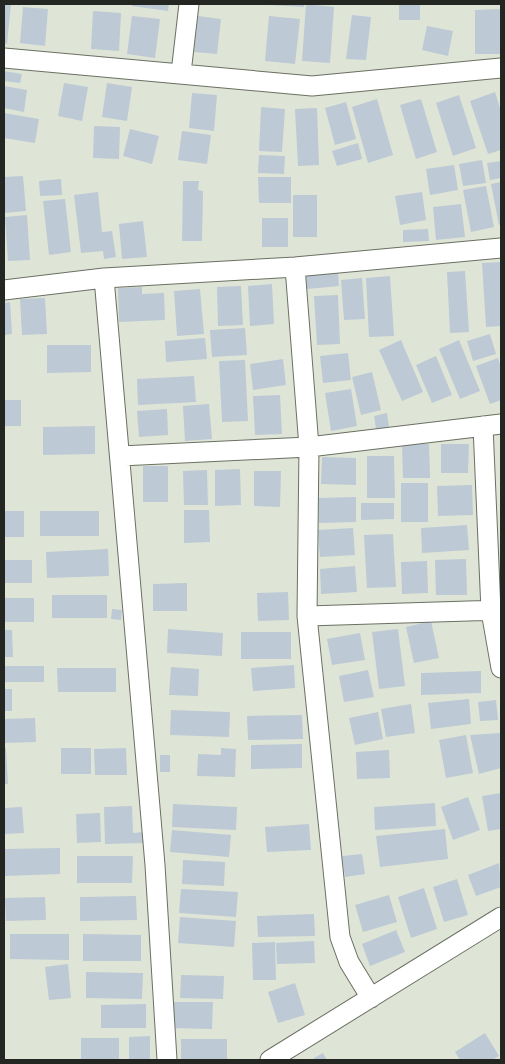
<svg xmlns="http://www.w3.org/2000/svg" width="505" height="1064" viewBox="0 0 505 1064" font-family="'DejaVu Sans',sans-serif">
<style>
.building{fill:#bdc9d5}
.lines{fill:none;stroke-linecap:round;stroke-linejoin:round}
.minor-casing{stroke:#6a7062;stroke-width:21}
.minor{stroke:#fff;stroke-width:19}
</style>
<rect width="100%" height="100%" fill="#dfe5d6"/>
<path class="building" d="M4,4h7l-4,40 -3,-1z
M132,4h37l-1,7 -36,-5z
M269,4h35v3l-35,-2z
M306,4l28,3 -4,56 -28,-2z
M399,4h21v16h-21z
M23,7l25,2 -3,37 -25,-3z
M501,9v45h-26v-44z
M93,11l28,2 -2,38 -28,-2z
M352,15l19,2 -5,43 -20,-1z
M132,16l28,3 -5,39 -28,-4z
M198,16l23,3 -4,35 -23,-2z
M269,16l31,3 -5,45 -30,-3z
M427,26l26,5 -5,25 -26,-6z
M4,71l18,3 -2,9 -16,-2z
M64,83l24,4 -6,34 -24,-5z
M107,83l25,4 -5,34 -25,-4z
M4,86l23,4 -3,22 -20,-4z
M495,92l6,19v39l-13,4 -18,-53z
M192,93l25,2 -3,36 -25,-3z
M459,95l17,53 -23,8 -17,-53z
M377,99l16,56 -25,8 -16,-56z
M421,99l16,53 -21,7 -16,-54z
M346,102l10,37 -21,6 -10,-37z
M261,107l24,2 -3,43 -23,-1z
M317,108l2,57 -21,1 -3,-57z
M4,113l35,6 -4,24 -31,-5z
M94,126l26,1 -1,32 -26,-1z
M130,129l29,7 -7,28 -29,-8z
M182,131l29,4 -4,29 -29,-4z
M358,143l4,16 -25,7 -5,-15z
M259,155l26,1 -1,18 -26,-1z
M482,160l4,23 -23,3 -4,-22z
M501,161v17l-11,2 -3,-17z
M454,165l4,25 -28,5 -4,-26z
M23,176l3,35 -22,2v-36z
M258,177h33v26h-32z
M61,179l1,16 -22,1 -1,-15z
M183,181h16l-1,9 5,1 -1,50h-20z
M501,182v42l-2,1 -8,-41z
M486,186l8,41 -23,5 -8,-42z
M98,192l4,40 10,-1 4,26 -12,2 -1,-8 -22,2 -7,-58z
M422,192l4,28 -26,5 -5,-29z
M293,195h24v42h-24z
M65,199l6,53 -22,3 -6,-54z
M461,204l4,33 -29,3 -3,-33z
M27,215l3,45 -22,1 -3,-44z
M262,218h26v29h-26z
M143,221l4,36 -25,2 -3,-35z
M428,229l1,12 -26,1v-12z
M501,262v64l-15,1 -4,-64z
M465,271l4,61 -19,1 -3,-61z
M338,273l1,13 -32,3 -1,-14z
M390,276l4,60 -25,1 -3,-59z
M362,278l3,41 -21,1 -3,-40z
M272,284l2,40 -24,2 -2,-40z
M241,286l2,39 -25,1 -1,-39z
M142,287v7l22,-1 1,27 -46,2 -1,-34z
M200,289l4,45 -27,2 -3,-45z
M338,295l2,49 -23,1 -3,-49z
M45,298l2,36 -25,1 -2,-36z
M10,302l2,32 -8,1v-32z
M245,328l2,27 -35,2 -2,-27z
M490,334l6,20 -23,7 -6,-20z
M205,338l2,21 -41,3 -1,-21z
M401,340l22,52 -21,9 -23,-51z
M459,340l21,51 -20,8 -21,-50z
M47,345h44v27l-44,1z
M348,353l3,27 -28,3 -3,-27z
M436,356l16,39 -20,8 -16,-38z
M498,358l3,10v32l-11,4 -14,-38z
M283,359l3,26 -33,5 -3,-26z
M245,360l3,61 -26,1 -3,-61z
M372,372l9,38 -20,5 -9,-38z
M194,376l2,26 -58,3 -1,-26z
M351,389l6,37 -26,5 -6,-38z
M280,395l2,39 -27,1 -2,-39z
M4,400h17v26h-17z
M209,404l3,35 -27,2 -2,-35z
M167,409l1,26 -29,2 -2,-26z
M387,413l2,14 -13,2 -2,-13z
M95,426v28l-52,1v-28z
M402,444h27l1,34h-27z
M441,444h28l-1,29h-27z
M367,456h27l1,42h-28z
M322,457l34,1v27l-35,-1z
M143,466h25v36h-25z
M240,469l1,36 -26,1v-36z
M207,470l1,35h-24l-1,-34z
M254,471h27l-1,36 -26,-1z
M401,483h27v39h-27z
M472,485l1,30 -35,1 -1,-30z
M356,497v25l-37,1 -1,-25z
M361,503h33v16l-33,1z
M184,510h25l1,32 -26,1z
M4,511h20v26h-20z
M40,511h59v25h-59z
M467,525l2,25 -47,3 -1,-25z
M353,528l2,27 -35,2 -2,-27z
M393,534l3,53 -29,1 -3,-53z
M108,549l1,27 -62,2 -1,-26z
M466,559l1,36h-31l-1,-35z
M4,560h28v23h-28z
M427,561l1,32 -26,1 -1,-32z
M355,566l2,26 -36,2 -1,-25z
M187,583v28h-34v-27z
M288,592l1,28 -31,1 -1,-28z
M52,595h55v23h-55z
M4,598h30v24h-30z
M112,609l10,1 -1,10 -10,-1z
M431,621l8,37 -25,5 -8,-36z
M168,629l55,4 -1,23 -55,-3z
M398,629l7,57 -26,3 -7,-57z
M4,630h8l1,27h-9z
M241,632h50v27h-50z
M360,633l5,27 -33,5 -5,-26z
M294,665l1,23 -42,3 -2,-23z
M4,666h40v16h-40z
M171,667l28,2 -1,27 -29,-1z
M57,668h59v24h-58z
M368,670l6,27 -30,5 -5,-26z
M481,671v22l-60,2v-22z
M4,689h8v22h-8z
M469,699l2,25 -40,5 -3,-26z
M496,700l2,20 -18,1 -2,-19z
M411,704l4,29 -29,4 -5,-28z
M171,710l59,2 -1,25 -59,-2z
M378,712l5,27 -28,6 -6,-27z
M302,715l1,24 -55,1 -1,-24z
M35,718l1,24 -32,1v-24z
M501,733v35l-22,6 -9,-39z
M466,735l7,38 -27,5 -7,-38z
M302,744v24l-51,1v-24z
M4,748h2l2,36h-4z
M61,748h30v26h-30z
M126,748l1,27h-32l-1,-26z
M221,748l15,1 -1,28 -38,-1 1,-22 23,1z
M389,750l1,28 -33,1 -1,-27z
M160,755h10v17h-10z
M501,793v36l-13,2 -6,-35z
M468,797l12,33 -27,10 -12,-33z
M435,803l1,23 -61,4 -1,-23z
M173,804l64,3 -1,23 -64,-3z
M132,806l1,27 10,-1 1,11 -39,1 -1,-37z
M22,807l2,26 -20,1v-26z
M100,813l1,29 -24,1 -1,-29z
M309,824l2,26 -44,2 -2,-25z
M445,829l3,30 -68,8 -4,-31z
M172,830l59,5 -2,22 -59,-5z
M60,848v26l-56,2v-27z
M362,854l3,20 -20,3 -3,-21z
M77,856h56l-1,27h-55z
M183,860l42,2 -1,24 -42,-2z
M499,863l2,24 -25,9 -8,-21z
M457,879l11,36 -24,7 -11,-35z
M424,888l13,41 -26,9 -13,-41z
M181,889l57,3 -2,25 -57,-4z
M389,895l8,27 -34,10 -8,-27z
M136,896l1,24 -57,1v-24z
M45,897l1,23 -40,1 -1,-23z
M314,914l1,22 -57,1 -1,-21z
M180,917l56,4 -2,26 -56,-4z
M396,930l9,22 -35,14 -8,-22z
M10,934h59v26l-59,-1z
M83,934l58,1v26h-58z
M314,941l1,22 -38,1 -1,-21z
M275,942l1,38h-23l-1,-37z
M68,964l3,34 -22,2 -4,-33z
M86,972l57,1 -1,26 -56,-1z
M181,975l43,1 -1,23 -43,-1z
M295,983l10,32 -27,8 -10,-31z
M171,1002h42l-1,27 -42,-1z
M146,1004v24h-45v-23z
M485,1033l14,23 -7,4h-32l-5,-8z
M150,1036v24h-21v-23z
M81,1038h38v22h-38z
M181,1039h46v21h-46z
M323,1053l4,7h-12l-1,-2z"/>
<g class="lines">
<defs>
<path id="minor" d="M4,58l308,28 189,-18
M181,73l8,-69
M295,267l14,180 -2,169 33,321 9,25 22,36
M104,278l51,587 12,195
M4,290l100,-12 191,-11 206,-19
M483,426l8,185 10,57
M120,456l189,-9 192,-23
M307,616l194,-6
M270,1060l231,-143"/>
</defs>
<use href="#minor" class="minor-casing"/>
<use href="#minor" class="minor"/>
</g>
<rect width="505" height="1064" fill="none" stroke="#242721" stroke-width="10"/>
</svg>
